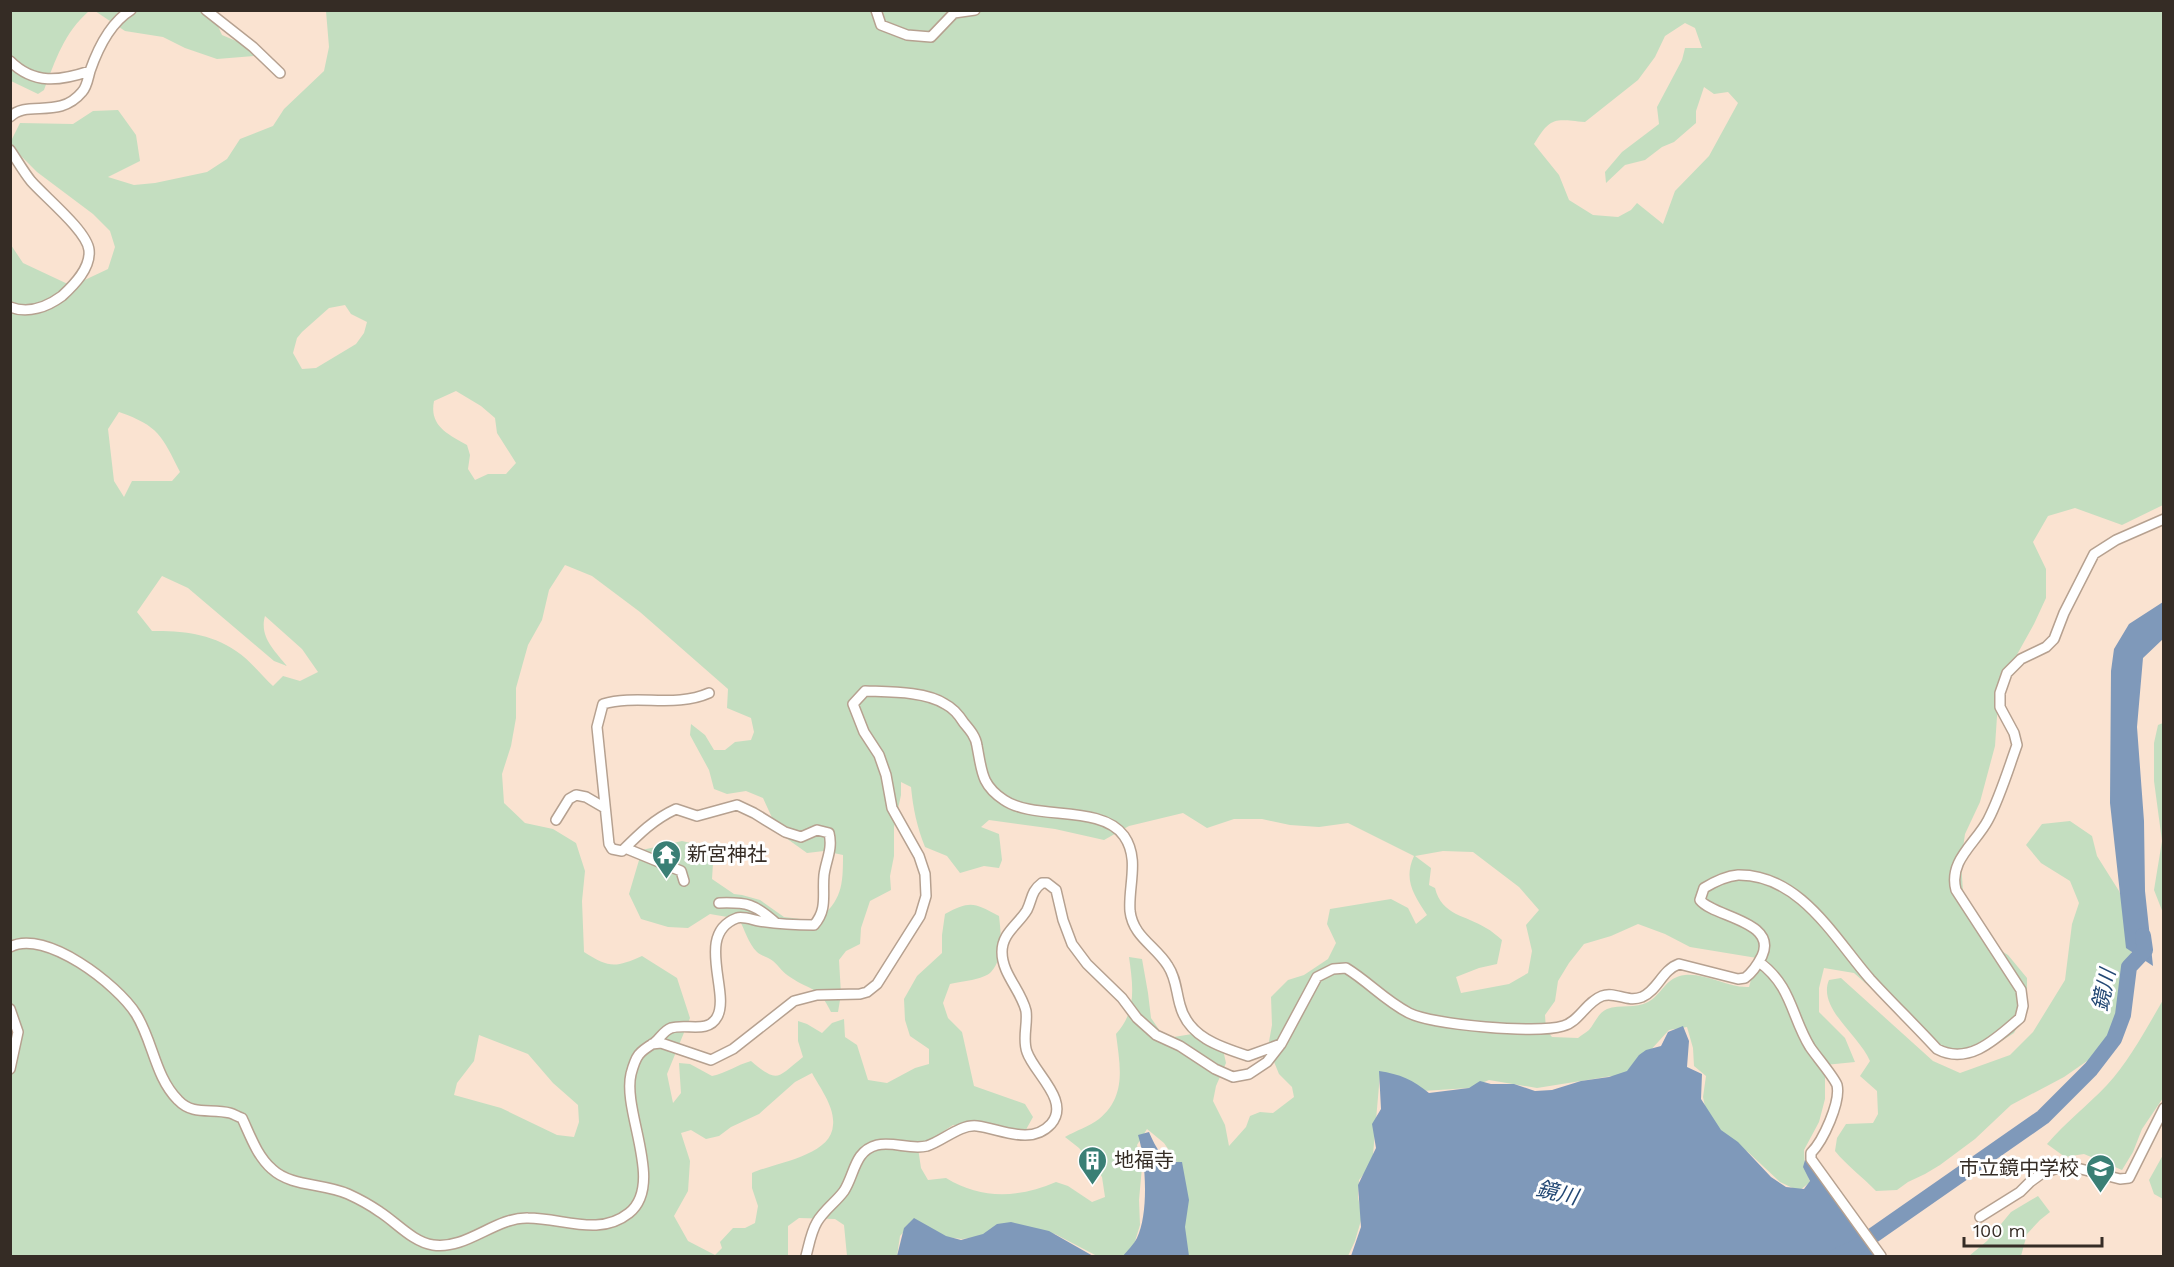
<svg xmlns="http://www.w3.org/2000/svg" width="2174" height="1267" viewBox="0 0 2174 1267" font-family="'Work Sans','Noto Sans JP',sans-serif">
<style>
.green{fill:#c4dec0;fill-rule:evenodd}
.water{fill:#7f99ba}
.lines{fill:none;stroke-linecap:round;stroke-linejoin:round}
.river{stroke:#7f99ba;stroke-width:16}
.street-casing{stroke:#b6a190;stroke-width:12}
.street{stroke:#fff;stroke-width:9}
.labels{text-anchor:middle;stroke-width:6;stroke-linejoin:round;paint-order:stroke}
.poi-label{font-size:20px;fill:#352c25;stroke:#fff;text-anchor:start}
.water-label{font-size:21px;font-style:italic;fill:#234874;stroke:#fff}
</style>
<rect width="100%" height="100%" fill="#fae3d1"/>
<path class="green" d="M11,11h78c-25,22 -33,48 -45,79l-6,4 -27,-13z
M95,11h116l11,24 26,11 6,10 -37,3 -32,-11 -22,-11 -38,-6z
M326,11h1837v494l-41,20 -47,-17 -27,8 -15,26 13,27v29l-12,26 -35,63 -4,59 -15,56 -15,32 -4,28 2,30 27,52 18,11 19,23v30l-13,25 -25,16 -28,6 -26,-10 -81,-72 -30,-5 -5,20v24l26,26 10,24 -30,3v34l-6,23 -15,28 1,18 5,14 -11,9 -19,-9 -32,-30 -23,-16 -18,-20 -4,-19 3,-21 -12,-10 -1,-18 -6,-21 -18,3 -42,46h-15l-75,12 -48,-8 -20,8 -46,3 -43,-17 -7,81 -6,15 -8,10 -1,17 4,20 -7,24 -7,15h-161l-5,-34 -1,-54 -17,-25 -17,-14 -10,16 5,22 -3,33 1,25 -7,23 -9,8h-27l-42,-22 -27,-4 -66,9 -17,-2 -34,-14 -11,13 -3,20h-50l-3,-31 -9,-6 -36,-1 -11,8v30h-777v-1011l12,18 49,23 36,-17 7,-22 -5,-16 -17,-17 -56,-42 -26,-26 -1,-3 10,-20 53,1 20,-13 25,-1 18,25 4,26 -32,16 26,8 21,-2 52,-11 20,-13 13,-20 33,-13 11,-17 40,-38 5,-24zM1685,23l10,5 7,20h-17l-3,12 -25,47 2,17 -37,28 -17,20 1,11 19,-18 20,-5 17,-13 12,-5 22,-19v-12l8,-24 10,7 14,-2 10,11 -29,53 -34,35 -12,33 -26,-21 -6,7 -13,7 -25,-2 -24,-15 -10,-25 -25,-31c17,-28 20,-25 51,-22l53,-42 17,-23 10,-21zM345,305l6,9 16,8 -3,11 -8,11 -40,24 -14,1 -9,-16 4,-15 5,-6 27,-24zM456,391l25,15 14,12 2,15 19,30 -10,11h-18l-13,6 -7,-11 2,-14 -3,-10c-19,-11 -38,-19 -33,-44zM119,412c40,14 43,24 61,60l-8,9h-40l-8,16 -10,-16 -6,-52zM565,565l27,11 48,36 88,77 -1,19 24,10 3,14 -3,8 -16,2 -10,8h-11l-9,-15 -14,-11 -1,11 19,35 5,19 13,5 19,-3 17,7 16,35 28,20 17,-2 19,4c0,31 -1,45 -26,66l-33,-4 -24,-17 -18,-5 -8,-1 -22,-15 1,-16 -14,-18 -17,-4 -40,9 -13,44 12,25 27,8 20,1 22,-14 29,5c6,11 9,24 18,33 4,4 11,5 16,9 6,5 10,12 17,16 22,15 28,8 41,35h7l3,-18 -2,-34 7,-9 14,-7 1,-16 9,-27 21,-11 -1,-14 4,-20v-29l7,-32v-13l10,5c2,21 6,40 14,60l22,9 13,17 24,-7 15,2 3,-8 -3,-26 -18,-7 8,-7 66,9 49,11 25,-14 54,-13 24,15 27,-9h28l28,6 29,2 29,-4 66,33c-11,24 0,39 13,59l-11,9 -8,-16 -17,-9 -61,10 -3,15 9,19 -8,16 -24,16 -16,5 -17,17 1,28 -4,22 11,27 13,13 2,10 -21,16 -13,-1 -10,4 -4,11 -17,19 -4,-21 -12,-24 3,-15 10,-23 -4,-18 -24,-12 -24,4 -14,-6 -9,-13 -3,-25 -6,-34 -13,-2c4,29 8,54 -13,77 4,32 11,62 -17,85 -9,7 -24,12 -34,18l14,11 23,29 3,20 -13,5 -24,-16 -12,-4c-38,16 -74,18 -110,-4l-18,2 -7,-12 -3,-20 35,-23 24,1 46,9 10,-18 -8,-13 -51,-18 -12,-54 -14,-14 -5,-15 7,-19c12,-3 33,-4 41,-12 13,-14 10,-39 8,-56 -25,-13 -28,-16 -54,-2l-3,21v18l-25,23 -13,23 1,21 5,16 19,13v15l-14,4 -28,15 -19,-3 -11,-35 -12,-8 -1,-18 -12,4 -10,10 -15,-9 -9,-3v20l5,16c-26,21 -25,27 -52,4 -14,4 -25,12 -39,15l-22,-12 -11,-1 2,30 -8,10 -6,-29 23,-56 -13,-40 -35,-22c-27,12 -33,12 -58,-4l-2,-51 3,-30 -9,-28 -23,-14 -28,-6 -21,-20 -2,-29 9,-28 5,-28v-30l12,-43 14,-25 7,-30zM162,576l26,12 86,73 13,5c-12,-15 -28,-29 -22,-50l37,33 16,23 -18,9 -17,-5 -10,10c-12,-11 -23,-26 -37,-35 -26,-18 -54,-20 -84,-20l-15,-19zM1443,851l30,1 46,35 20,23 -13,15 6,26 -4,22 -19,11 -48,9 -5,-16 23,-9 18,-4 5,-24c-5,-4 -10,-9 -16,-12 -20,-13 -44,-12 -51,-40l-6,-3 2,-17 -16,-12zM1638,924l27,10 25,13 67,11 -8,29c-22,1 -42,-14 -64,-12 -20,2 -23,20 -37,27 -12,7 -28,2 -41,7 -9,4 -12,14 -18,21 -3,3 -8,5 -11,8l-26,-1 -6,-7 -1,-15 10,-14 3,-20 11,-18 15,-19 27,-8zM479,1035l49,19 25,29 25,22 1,17 -5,15 -17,-2 -56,-27 -47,-13 3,-12 17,-22zM812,1073c8,15 23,34 21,52 -1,31 -59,38 -81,48v15l6,18 -3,17 -10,5h-12l-13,14 2,6 -7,7 -27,-14 -14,-25 14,-25 2,-30 -9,-28 10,-3 15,9 13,-3 12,-9 28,-13 36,-32z
M2163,723h1l-1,190 -9,-23 8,-49 -8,-60v-38l4,-18z
M2070,821l22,15 5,20 22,35 10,25 4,25 -5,34 -2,29 -7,22 -29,33 -26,18 -53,28 -36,34 -35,26 -15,9 -17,8 -11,8 -21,1c-13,-14 -29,-25 -41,-40l2,-13 9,-14 27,-1 5,-9 -1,-23 -17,-15 10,-15c-10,-25 -53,-53 -41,-81l12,-2 92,83 27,12 50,-18 23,-23 32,-52 7,-56 7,-21 -9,-22 -29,-18 -15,-18 16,-21z
M2163,1000v98l-21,31 -9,23 -11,18 -38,-16 -19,3 -18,-13c19,-22 41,-39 60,-59 23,-25 39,-56 56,-85z
M2163,1155v44l-9,-5 -5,-14z
M2038,1196l12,16 -10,8 -13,14 -6,22h-52l18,-15 24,-29z"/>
<path class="water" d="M2163,602v37l-20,19 -6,69 7,94 1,70 8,75 -27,-18 -16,-145 1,-132 3,-22 15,-25z
M1683,1026l6,15 -2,26 15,7 -1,25 20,31 17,12 33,35 15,10 18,2 6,-8 -7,-14 2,-7 4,1 68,95h-526l10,-29 -3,-42 18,-37 -4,-24 9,-15 -2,-38c21,3 34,9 50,22l40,-5 11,-7 11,3h23l21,7 17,-1 29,-9 28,-4 18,-6 12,-16 7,-5 15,-4 7,-14z
M1149,1132c7,16 14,31 33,30l7,38 -4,27 4,29h-66c4,-5 11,-12 14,-18 12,-25 9,-78 1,-103z
M914,1218l32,18 15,4 22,-6 14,-10 14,-2 38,9 44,25h-196l7,-28z"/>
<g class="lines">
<path class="river" d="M1837,1256l18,-8 188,-131 48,-48 23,-30 9,-24 6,-48 16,-17 -2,-14"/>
<defs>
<path id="street" d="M206,10l47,37 27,26
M876,10l5,15 26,10 24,2 23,-24 21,-3
M10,61c24,24 50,20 80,10
M10,117c17,-18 49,3 72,-25 5,-5 6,-14 8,-21 8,-23 20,-48 41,-61
M10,150c7,10 13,21 21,31 14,16 56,50 58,69 2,18 -15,35 -27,46 -15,11 -34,18 -52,11
M556,820l13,-21 7,-4 10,2 19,11
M625,848l56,23 3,10
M719,903c28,-1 36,1 57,20
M10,947c35,-19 108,38 126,67 17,27 19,63 42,86 15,16 33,8 52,13 4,1 8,4 12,5 8,17 15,38 30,51 19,18 52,14 76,25 11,5 22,11 32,18 17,11 33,30 53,33 34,5 62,-28 95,-27 35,0 71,19 101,-5 36,-29 -7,-101 2,-139 5,-19 8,-22 23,-31 6,-4 9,-12 17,-15 15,-5 37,6 46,-11 14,-24 -23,-83 20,-99 6,-2 16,2 22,3 18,3 36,4 55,4 14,-16 8,-31 10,-50 2,-15 9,-26 5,-42l-12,-3 -16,7 -16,-5 -31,-19 -17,-8 -40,11 -21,-7c-22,10 -37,25 -54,42l-10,-2 -3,-5 -12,-117 6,-23c35,-10 72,4 106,-11
M1759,962c33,24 32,54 51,85 6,9 24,30 27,38 4,17 -14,56 -26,68v6l70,97
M10,1009l8,23 -8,37
M652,1044l9,-1 50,17 22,-11 61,-48 23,-6 43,-1 7,-2 10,-8 43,-68 6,-20 -1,-22 -6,-18 -27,-48 -6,-33 -7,-20 -15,-23 -11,-28 12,-13c23,1 60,0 80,13 8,4 14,11 19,19 6,7 12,14 13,23 5,25 4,39 27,54 31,21 97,4 120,36 16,23 4,50 6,75 3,26 26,35 38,55 8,12 8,25 12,39 8,32 40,42 68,51l33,-12
M1980,1217l40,-25 10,-10 11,-8 19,-7h13l47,12 9,-1 35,-70
M806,1256c3,-11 5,-24 11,-34 7,-12 19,-20 27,-31 11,-17 10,-40 33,-46 16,-4 33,5 50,1 16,-5 33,-22 50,-20 24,3 54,20 74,-2 20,-23 -17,-51 -24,-72 -5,-13 1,-28 -1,-41 -5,-21 -24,-37 -24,-59 0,-19 16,-27 25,-42 5,-10 4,-19 15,-27h5l9,7 7,30 9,24 15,20 35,34 15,20 19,17 24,11 35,23 18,8 16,-3 18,-12 14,-18 36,-67 16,-8 13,-1c23,14 38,32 63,45 24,12 128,21 154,13 16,-4 23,-24 39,-30 13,-5 25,7 40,1 16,-7 20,-27 37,-33l59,15 7,-1c8,-6 13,-14 17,-22 16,-35 -49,-39 -62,-56l4,-12c10,-6 22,-12 34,-13 62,-1 97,64 132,104 22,24 45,46 67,70 32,17 60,-11 83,-31l3,-12 -2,-16 -65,-100c-8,-29 20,-47 32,-70 12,-23 20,-50 29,-75l-3,-12 -14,-26v-14l7,-20 14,-14 25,-12 8,-8 10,-26 30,-59 22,-14 48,-21"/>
</defs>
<use href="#street" class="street-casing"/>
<use href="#street" class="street"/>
</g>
<defs>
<symbol id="temple-pin" viewBox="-11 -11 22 30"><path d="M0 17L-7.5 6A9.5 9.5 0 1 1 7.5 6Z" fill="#3a7f75" stroke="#fff"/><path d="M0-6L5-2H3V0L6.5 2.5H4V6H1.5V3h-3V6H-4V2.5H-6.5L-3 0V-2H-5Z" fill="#fff"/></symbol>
<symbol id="building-pin" viewBox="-11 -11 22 30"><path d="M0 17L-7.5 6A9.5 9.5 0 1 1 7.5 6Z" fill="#3a7f75" stroke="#fff"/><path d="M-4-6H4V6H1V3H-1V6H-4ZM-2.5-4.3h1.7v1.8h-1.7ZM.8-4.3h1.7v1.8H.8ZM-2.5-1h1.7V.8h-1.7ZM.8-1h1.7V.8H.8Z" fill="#fff"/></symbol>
<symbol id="school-pin" viewBox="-11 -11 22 30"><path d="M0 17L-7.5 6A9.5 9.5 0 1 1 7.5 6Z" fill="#3a7f75" stroke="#fff"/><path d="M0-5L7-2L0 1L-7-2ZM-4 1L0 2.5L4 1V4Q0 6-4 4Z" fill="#fff"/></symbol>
</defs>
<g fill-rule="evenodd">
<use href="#temple-pin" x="650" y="838" width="33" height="45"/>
<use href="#building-pin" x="1076" y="1144" width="33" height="45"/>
<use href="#school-pin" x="2084" y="1152" width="33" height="45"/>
</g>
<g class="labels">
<g class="poi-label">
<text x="687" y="861">新宮神社</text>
<text x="1114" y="1167">地福寺</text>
<text x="2079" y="1175" text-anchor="end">市立鏡中学校</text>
</g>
<g class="water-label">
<text transform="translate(2104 990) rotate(-78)" y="7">鏡川</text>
<text transform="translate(1557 1193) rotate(13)" y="7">鏡川</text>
</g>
</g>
<rect width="2174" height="1267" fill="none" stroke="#352c25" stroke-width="24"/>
<path d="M1964 1237v9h138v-9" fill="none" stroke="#352c25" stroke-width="3"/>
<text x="1973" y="1237" font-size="18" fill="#352c25" stroke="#ffffff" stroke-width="4.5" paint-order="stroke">100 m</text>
</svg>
